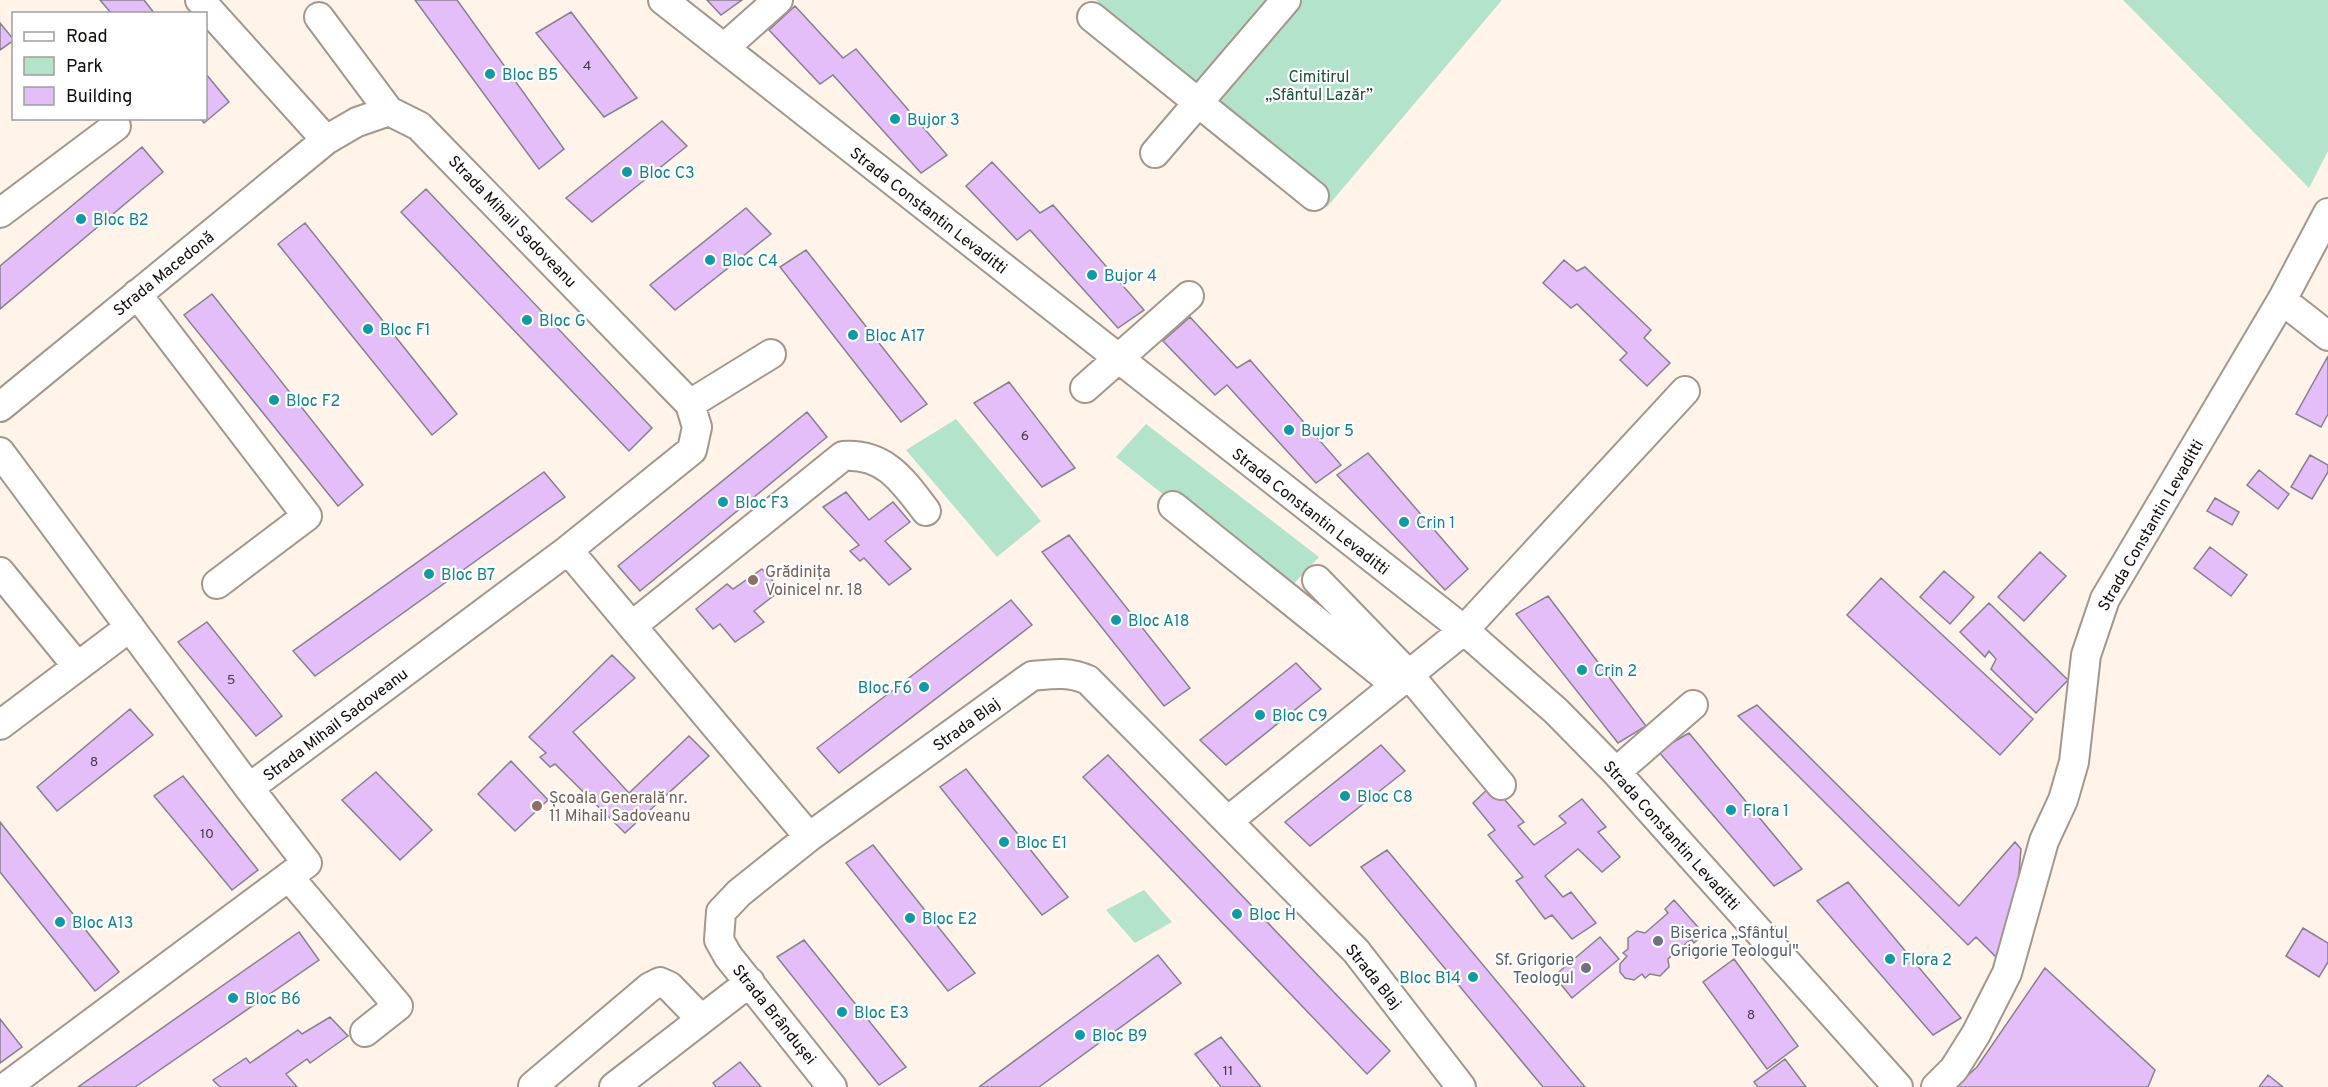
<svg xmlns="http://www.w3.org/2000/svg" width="2328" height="1087" viewBox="0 0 2328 1087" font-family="Overpass,sans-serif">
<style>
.green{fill:#b3e3cb}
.building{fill:#e4bef8;stroke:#89808d;stroke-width:1.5}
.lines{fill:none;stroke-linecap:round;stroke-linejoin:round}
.minor-casing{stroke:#a4978c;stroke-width:32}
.minor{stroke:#fff;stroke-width:28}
.culture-dot{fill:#0f9aa8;stroke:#fff;stroke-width:2}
.education-dot{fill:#8d6e63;stroke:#fff;stroke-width:2}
.worship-dot{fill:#6b7280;stroke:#fff;stroke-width:2}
.labels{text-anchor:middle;stroke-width:4.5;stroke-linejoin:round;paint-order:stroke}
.number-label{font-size:14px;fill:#463845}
.culture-label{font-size:16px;fill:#0d838f;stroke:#fff;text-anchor:start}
.park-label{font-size:16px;fill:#17513a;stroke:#fff}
.street-label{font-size:16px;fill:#110c09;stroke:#fff}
.education-label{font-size:16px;fill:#785e54;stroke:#fff;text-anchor:start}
.worship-label{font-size:16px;fill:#5b616d;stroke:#fff;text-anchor:start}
</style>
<rect width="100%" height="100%" fill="#fff3ea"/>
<path class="green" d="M1096,0h406l-175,207z
M2123,0h205v151l-19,37z
M956,419l85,102 -44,36 -91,-107z
M1146,424l173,133 -33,35 -170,-135z
M1144,890l28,32 -37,21 -29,-33z"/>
<path class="building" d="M100,0h44l11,14h-43z
M415,0h42l107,149 -25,20z
M707,0h35l-21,15z
M795,6l48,52 13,-9 91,106 -26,18 -88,-98 -13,9 -51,-54z
M571,12l66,86 -33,19 -68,-84z
M0,23l14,17 -14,10z
M206,74l23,28 -25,21 -4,-5h6z
M662,121l25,25 -95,76 -26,-24z
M142,147l21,25 -163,137v-43z
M992,162l48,51 13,-8 91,105 -26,18 -88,-98 -13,10 -51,-54z
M426,189l226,239 -23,23 -228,-239z
M746,208l25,26 -96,76 -25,-25z
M305,223l152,191 -25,21 -154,-191z
M806,250l121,154 -26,18 -121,-155z
M1564,260l13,11 8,-4 66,63 -7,8 26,25 -23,23 -27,-26 7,-7 -50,-49 -6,4 -28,-25z
M212,294l151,191 -25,21 -154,-191z
M1190,317l47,51 13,-8 91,105 -25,18 -89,-98 -12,10 -52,-54z
M2328,356v58l-7,13 -25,-13z
M1009,382l66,86 -33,19 -68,-84z
M807,412l20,25 -187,154 -22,-25z
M1368,453l100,116 -23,21 -108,-115z
M2310,455l18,10v7l-16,27 -21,-12z
M2259,470l30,24 -11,15 -31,-24z
M544,472l21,25 -250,179 -22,-25z
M846,492l23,28 24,-18 17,20 -25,19 26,28 -22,16 -25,-27 -4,3 -10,-10 9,-6 -36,-38z
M2215,498l24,14 -7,13 -25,-14z
M1069,535l121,153 -26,18 -122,-154z
M2210,547l37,28 -16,21 -37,-28z
M2040,552l26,24 -42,45 -26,-24z
M762,569l19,21 -27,21 10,11 -29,20 -15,-18 -7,5 -17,-20 31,-25 6,5z
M1944,571l30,26 -24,27 -30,-27z
M1881,578l152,141 -33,36 -153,-140z
M1548,596l98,130 -28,17 -102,-129z
M1011,600l21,25 -193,148 -22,-25z
M1989,603l79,77 -32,33 -45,-44 5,-10 -7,-8 -4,6 -25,-25z
M207,622l75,94 -26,20 -78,-94z
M612,655l23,23 -62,54 56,61 60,-57 20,20 -84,77 -70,-69 -5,3 -10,-10 6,-4 -17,-16z
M1296,663l25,26 -95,76 -26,-25z
M1757,705l202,201 56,-64 6,7 -4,47 -21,61 -20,-20 -8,8 -230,-229z
M130,709l23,26 -96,76 -20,-24z
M1689,733l113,136 -28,17 -116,-135z
M1381,745l24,26 -95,75 -25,-24z
M1108,755l282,296 -23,23 -284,-297z
M511,761l37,39 -33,31 -37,-37z
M966,769l102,128 -26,18 -102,-128z
M376,772l56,58 -32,30 -58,-60z
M183,776l75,94 -26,20 -78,-94z
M1492,785l32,37 -6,4 16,19 32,-22 -7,-7 23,-17 24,28 -8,5 22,25 -18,15 -24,-23 -33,27 18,21 8,-5 25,31 -24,16 -20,-24 -7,4 -29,-38 7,-4 -35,-42 7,-5 -22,-27z
M0,822l119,150 -24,19 -95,-119z
M873,845l102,128 -27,18 -102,-128z
M1387,850l198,237h-42l-182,-220z
M1848,882l113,136 -28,17 -116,-134z
M1674,900l30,34 -10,9 -3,-4 -23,20 1,8 -9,9 -10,-2 -5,4 -3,-4 -8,6 -9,-2 -5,-6v-8l7,-8 -4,-3 5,-4v-11l9,-7 8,2 23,-20 -3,-4z
M2303,928l25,15v19l-9,15 -33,-21z
M299,932l20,28 -184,127h-57z
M1600,937l19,22 -47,39 -18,-22z
M804,940l102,127 -27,18 -102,-128z
M1158,955l23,28 -142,104h-60z
M1734,959l64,87 -31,23 -64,-87z
M2045,968l110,102 -7,17h-193l22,-20z
M330,1017l18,19 -38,27 -3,-4 -21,15 11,13h-77l-7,-7 33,-22 4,5 48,-33 4,4z
M0,1019l22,28 -22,16z
M1221,1037l40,50h-40l-26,-33z
M1785,1059l21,28h-48l-4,-5z
M740,1062l21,25h-45l-3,-4z
M2268,1075l15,12h-24z"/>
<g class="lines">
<defs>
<path id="minor" d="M663,0l801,630 92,81 60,61 282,315
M319,17l70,94
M1092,17l222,179
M724,48l54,-48
M1155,153l131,-153
M0,213l116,-87
M137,294l170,222 -90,68
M2282,300l46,36
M1085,388l104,-92
M690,404l81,-50
M0,407l326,-267
M0,452l249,336 319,-238 124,-100 5,-23 -7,-23 -271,-278 -30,-15 -32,11 -31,18 -126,-140
M1173,506l223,179
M568,550l241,287
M0,572l77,94
M1317,580l92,95 92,110
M633,625l210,-169c42,-3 60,25 83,55
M0,725l130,-98
M1616,772l77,-67
M1228,821l236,-191 221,-239
M289,877l109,129 -33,26
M533,1086l117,-99 10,-5 9,4 32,33
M6,1087l301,-224 -58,-75
M614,1087l136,-105
M832,1087l-104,-131 -9,-16 2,-28 18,-19 70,-56 223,-161c20,-2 37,-5 56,4l268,271 105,136
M1936,1087l18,-18 22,-35 31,-61 37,-132 19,-41 11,-38 12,-107 19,-56 177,-299 46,-87"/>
</defs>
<use href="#minor" class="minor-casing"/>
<use href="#minor" class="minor"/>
</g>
<g class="culture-dot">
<circle cx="490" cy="74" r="6"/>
<circle cx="895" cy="119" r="6"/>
<circle cx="627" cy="172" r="6"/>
<circle cx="81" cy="219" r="6"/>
<circle cx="710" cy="260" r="6"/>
<circle cx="1092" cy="275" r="6"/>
<circle cx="527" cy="320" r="6"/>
<circle cx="368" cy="329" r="6"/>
<circle cx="853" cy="335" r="6"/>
<circle cx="274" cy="400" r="6"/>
<circle cx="1289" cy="430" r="6"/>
<circle cx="723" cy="502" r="6"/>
<circle cx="1404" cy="522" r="6"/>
<circle cx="429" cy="574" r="6"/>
<circle cx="1116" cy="620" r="6"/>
<circle cx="1582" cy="670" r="6"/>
<circle cx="924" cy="687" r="6"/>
<circle cx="1260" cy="715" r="6"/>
<circle cx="1345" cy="796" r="6"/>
<circle cx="1731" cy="810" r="6"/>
<circle cx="1004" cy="842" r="6"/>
<circle cx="1237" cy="914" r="6"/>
<circle cx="910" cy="918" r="6"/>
<circle cx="60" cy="922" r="6"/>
<circle cx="1890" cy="959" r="6"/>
<circle cx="1473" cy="977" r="6"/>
<circle cx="233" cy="998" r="6"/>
<circle cx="842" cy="1012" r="6"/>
<circle cx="1080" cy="1035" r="6"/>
</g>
<g class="education-dot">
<circle cx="753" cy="580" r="6"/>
<circle cx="537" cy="806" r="6"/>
</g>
<g class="worship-dot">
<circle cx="1658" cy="941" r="6"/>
<circle cx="1586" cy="968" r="6"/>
</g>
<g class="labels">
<g class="number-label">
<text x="587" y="70">4</text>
<text x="1025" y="440">6</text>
<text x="231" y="684">5</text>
<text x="94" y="766">8</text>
<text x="207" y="838">10</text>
<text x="1751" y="1019">8</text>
<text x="1228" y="1075">11</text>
</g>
<g class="culture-label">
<text x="502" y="80">Bloc B5</text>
<text x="907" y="125">Bujor 3</text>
<text x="639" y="178">Bloc C3</text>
<text x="93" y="225">Bloc B2</text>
<text x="722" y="266">Bloc C4</text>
<text x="1104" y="281">Bujor 4</text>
<text x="539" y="326">Bloc G</text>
<text x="380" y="335">Bloc F1</text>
<text x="865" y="341">Bloc A17</text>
<text x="286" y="406">Bloc F2</text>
<text x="1301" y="436">Bujor 5</text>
<text x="735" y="508">Bloc F3</text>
<text x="1416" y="528">Crin 1</text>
<text x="441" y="580">Bloc B7</text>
<text x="1128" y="626">Bloc A18</text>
<text x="1594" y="676">Crin 2</text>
<text x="912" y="693" text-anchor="end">Bloc F6</text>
<text x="1272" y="721">Bloc C9</text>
<text x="1357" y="802">Bloc C8</text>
<text x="1743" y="816">Flora 1</text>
<text x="1016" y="848">Bloc E1</text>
<text x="1249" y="920">Bloc H</text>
<text x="922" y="924">Bloc E2</text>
<text x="72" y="928">Bloc A13</text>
<text x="1902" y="965">Flora 2</text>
<text x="1461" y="983" text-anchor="end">Bloc B14</text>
<text x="245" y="1004">Bloc B6</text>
<text x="854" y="1018">Bloc E3</text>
<text x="1092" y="1041">Bloc B9</text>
</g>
<g class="park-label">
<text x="1319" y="82">Cimitirul<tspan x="1319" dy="18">„Sfântul Lazăr”</tspan></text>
</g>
<g class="street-label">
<text transform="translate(929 210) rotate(38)" y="6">Strada Constantin Levaditti</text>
<text transform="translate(513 221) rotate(46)" y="6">Strada Mihail Sadoveanu</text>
<text transform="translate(163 273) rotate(-39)" y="6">Strada Macedonă</text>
<text transform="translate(1311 511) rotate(38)" y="6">Strada Constantin Levaditti</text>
<text transform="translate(2150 525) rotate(-60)" y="6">Strada Constantin Levaditti</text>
<text transform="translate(335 724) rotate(-37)" y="6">Strada Mihail Sadoveanu</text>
<text transform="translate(966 724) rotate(-36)" y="6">Strada Blaj</text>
<text transform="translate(1672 835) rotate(48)" y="6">Strada Constantin Levaditti</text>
<text transform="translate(1374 976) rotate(51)" y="6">Strada Blaj</text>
<text transform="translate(775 1014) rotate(51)" y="6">Strada Brândușei</text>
</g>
<g class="education-label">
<text x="765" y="577">Grădinița<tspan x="765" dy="18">Voinicel nr. 18</tspan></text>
<text x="549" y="803">Școala Generală nr.<tspan x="549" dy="18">11 Mihail Sadoveanu</tspan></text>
</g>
<g class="worship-label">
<text x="1670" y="938">Biserica „Sfântul<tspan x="1670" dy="18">Grigorie Teologul"</tspan></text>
<text x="1574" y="965" text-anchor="end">Sf. Grigorie<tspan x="1574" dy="18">Teologul</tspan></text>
</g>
</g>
<rect x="12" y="12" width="195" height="108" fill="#ffffff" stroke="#a09e9d" stroke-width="1.5"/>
<rect x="24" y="32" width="30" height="9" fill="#ffffff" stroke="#a09e9d" stroke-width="1.5"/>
<text x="66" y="42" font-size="18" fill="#110c09">Road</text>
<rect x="24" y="57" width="30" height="18" fill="#b3e3cb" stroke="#a09e9d" stroke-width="1.5"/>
<text x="66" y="72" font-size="18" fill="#110c09">Park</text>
<rect x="24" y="87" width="30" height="18" fill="#e4bef8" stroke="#a09e9d" stroke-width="1.5"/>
<text x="66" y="102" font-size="18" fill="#110c09">Building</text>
</svg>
